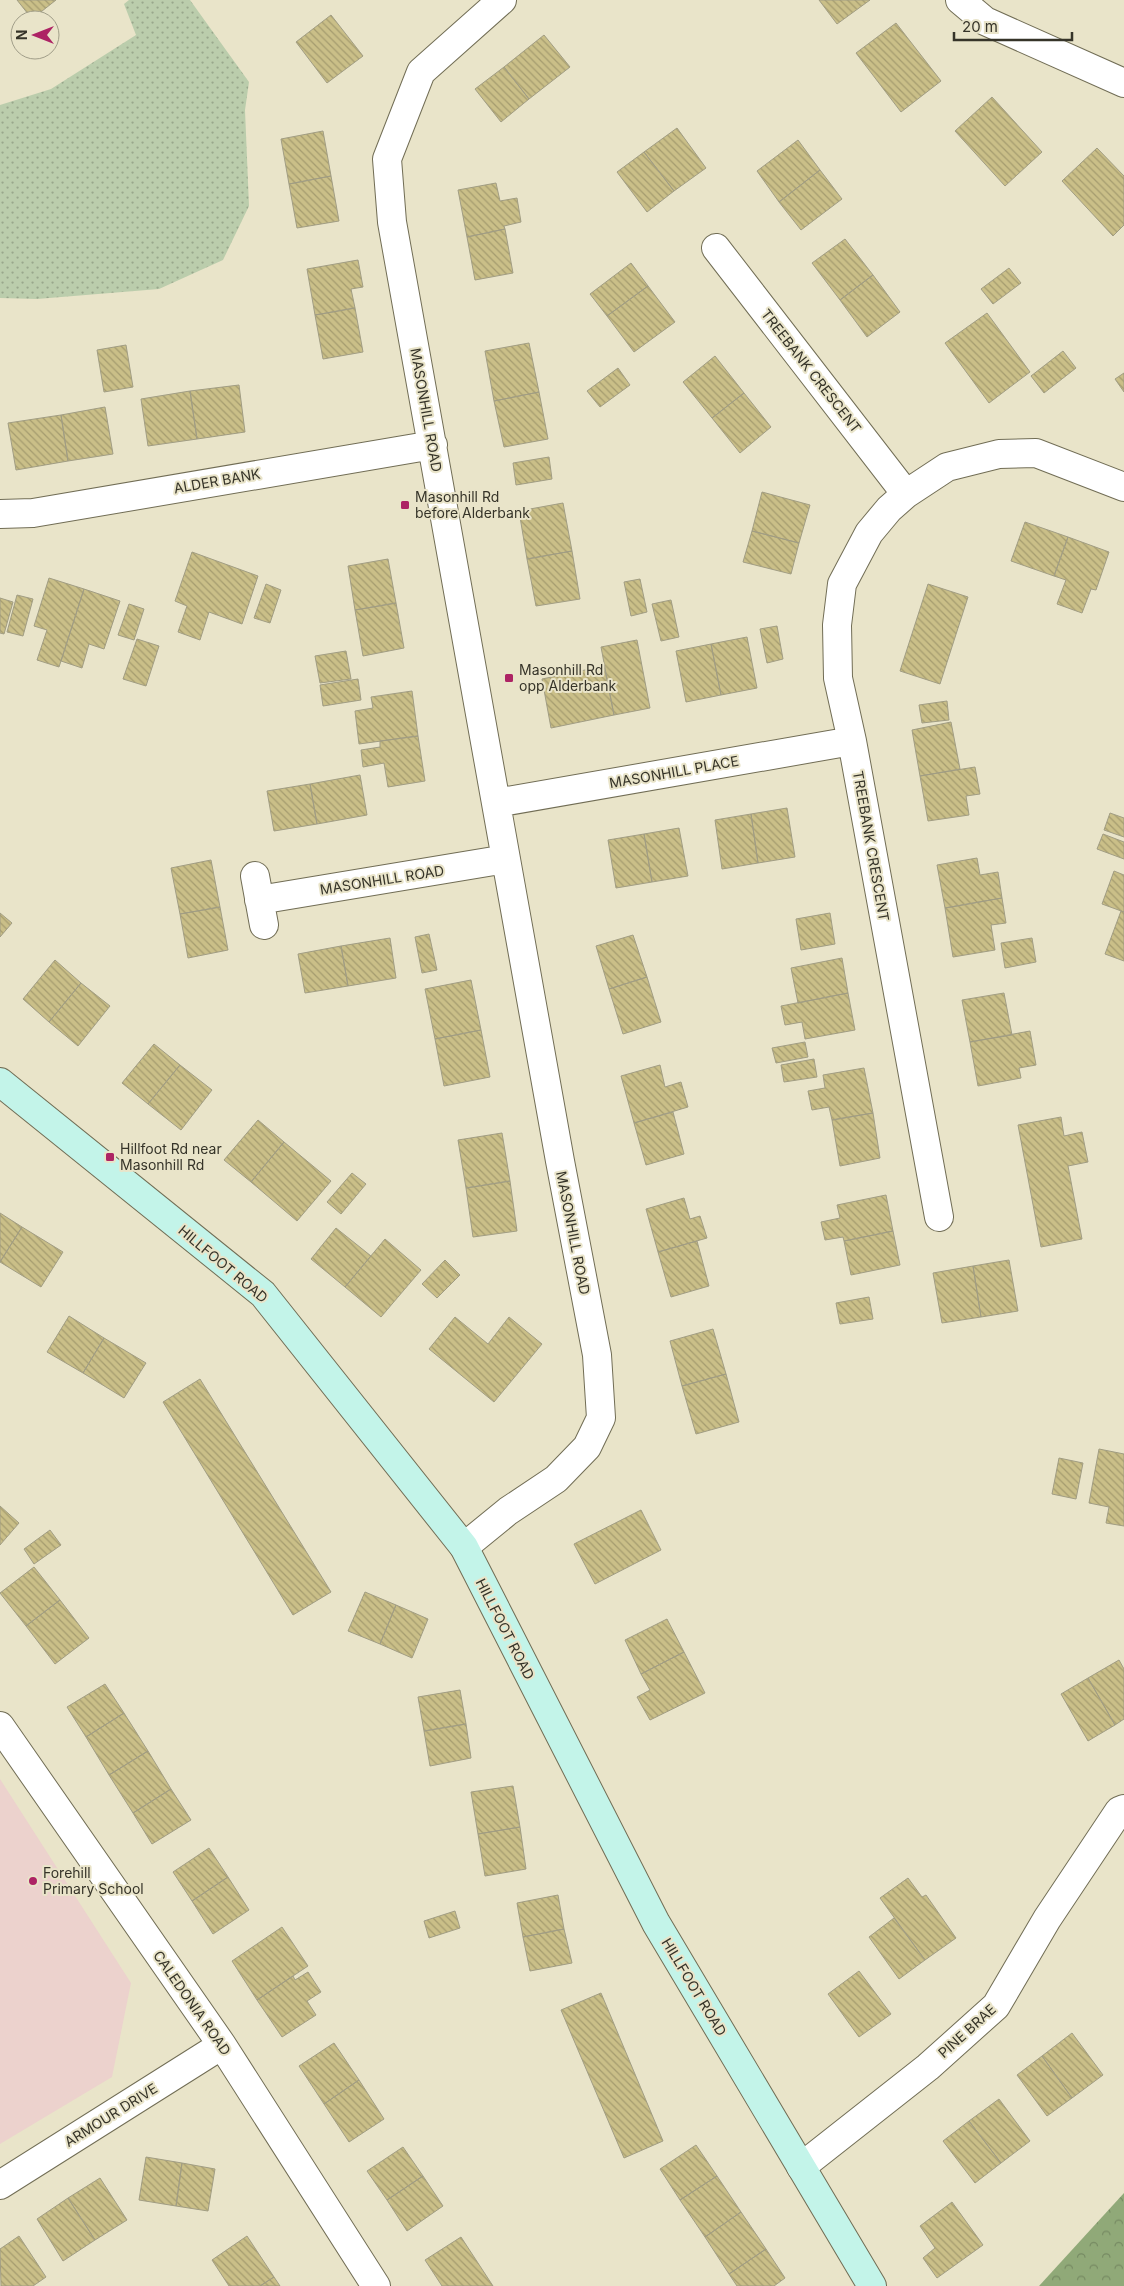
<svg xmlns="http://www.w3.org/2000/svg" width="1124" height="2286" viewBox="0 0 1124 2286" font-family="Inter,sans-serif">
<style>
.education{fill:#ecd2cd}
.grass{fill:url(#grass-dots)}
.forest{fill:url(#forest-crowns)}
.building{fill:url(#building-back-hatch);stroke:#a19d83}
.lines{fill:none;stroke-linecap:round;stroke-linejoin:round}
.street-casing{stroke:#716d55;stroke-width:30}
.secondary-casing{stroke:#716d55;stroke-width:30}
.street{stroke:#fff;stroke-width:28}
.secondary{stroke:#c3f4e9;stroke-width:28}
.poi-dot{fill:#ad2364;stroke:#e9e4c9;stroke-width:2}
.labels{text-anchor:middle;stroke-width:4;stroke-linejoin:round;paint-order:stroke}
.street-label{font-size:14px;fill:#363429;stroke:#e9e4c9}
.poi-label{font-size:14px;fill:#363429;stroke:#e9e4c9;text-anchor:start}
</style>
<defs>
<pattern id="grass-dots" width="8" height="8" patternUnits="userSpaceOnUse" patternTransform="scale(1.25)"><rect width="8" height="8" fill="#bbcdac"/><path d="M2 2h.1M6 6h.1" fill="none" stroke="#99a78c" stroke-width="1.8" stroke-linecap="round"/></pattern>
<pattern id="forest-crowns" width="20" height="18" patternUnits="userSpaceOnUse" patternTransform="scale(1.25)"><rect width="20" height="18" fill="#90a978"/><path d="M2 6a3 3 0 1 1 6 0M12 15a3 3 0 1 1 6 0" fill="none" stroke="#768a62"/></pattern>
<pattern id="building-back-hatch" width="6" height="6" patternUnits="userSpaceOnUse" patternTransform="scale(1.25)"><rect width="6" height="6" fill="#cabf88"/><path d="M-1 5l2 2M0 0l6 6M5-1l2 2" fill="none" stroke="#a59c6f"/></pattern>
</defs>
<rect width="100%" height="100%" fill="#e9e4c9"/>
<path class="education" d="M0,1779l131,204 -19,94 -112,67z"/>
<path class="grass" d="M129,0h61l59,82 -4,28 4,96 -26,54 -64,29 -122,10 -37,-1v-193l51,-16 85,-54 -12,-31z"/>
<path class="forest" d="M1124,2193v93h-85z"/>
<path class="building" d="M17,0h39l-24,19z
M819,0h51l-33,24z
M331,15l32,41 -36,27 -31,-41z
M896,23l45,58 -40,31 -45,-59z
M544,35l26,32 -41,32 -25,-32z
M504,67l25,32 -28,23 -26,-33z
M992,97l50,55 -37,34 -50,-55z
M677,128l29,40 -32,23 -30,-39z
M323,131l8,45 -42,8 -8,-45z
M798,140l22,30 -41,32 -22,-31z
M1097,148l27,28v49l-11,11 -51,-55z
M644,152l30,39 -27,21 -30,-40z
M820,170l22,29 -41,31 -22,-28z
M331,176l8,45 -42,7 -8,-44z
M496,183l4,18 17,-3 4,24 -17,4 1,3 -38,8 -9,-47z
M505,229l8,44 -38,7 -8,-43z
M845,239l28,36 -33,25 -28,-37z
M358,260l5,27 -12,2 4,19 -40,7 -8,-46z
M631,263l17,23 -41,30 -17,-22z
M1009,268l12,15 -28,21 -12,-15z
M873,275l27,37 -33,25 -27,-37z
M648,286l27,36 -41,30 -27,-36z
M355,308l8,44 -40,7 -8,-44z
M987,313l43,59 -41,31 -44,-60z
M529,343l10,49 -45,9 -9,-50z
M126,345l7,42 -29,5 -7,-42z
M1063,351l13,17 -32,25 -13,-17z
M715,356l29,37 -32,25 -29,-36z
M618,368l12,17 -30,22 -13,-16z
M1124,373v19l-9,-13z
M239,385l6,47 -48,7 -7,-48z
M190,391l7,48 -49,7 -7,-47z
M539,392l9,47 -44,8 -10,-46z
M744,393l27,34 -31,26 -28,-35z
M105,407l8,47 -45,7 -7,-46z
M61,415l7,46 -52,9 -8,-47z
M549,457l3,22 -36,6 -3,-22z
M762,492l48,13 -11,38 -47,-12z
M563,503l9,48 -45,8 -8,-48z
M1025,522l43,15 -14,39 -43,-15z
M752,531l47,12 -8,31 -48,-12z
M1068,537l41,15 -13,38 -5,-1 -9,24 -25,-9 9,-24 -12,-4z
M572,551l8,48 -44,7 -9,-47z
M192,552l66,24 -16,48 -33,-12 -9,28 -22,-8 9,-26 -12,-5z
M388,559l8,44 -41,7 -7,-44z
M49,578l35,11 -25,78 -22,-7 10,-30 -13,-4z
M640,579l7,33 -16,4 -7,-34z
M266,584l15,6 -11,33 -16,-5z
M928,584l40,13 -28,87 -40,-13z
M84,589l36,12 -16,48 -15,-5 -7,24 -21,-7z
M17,595l16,4 -10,37 -16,-4z
M0,598l13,4 -9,32 -4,-1z
M671,600l8,37 -18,4 -9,-37z
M396,603l8,45 -41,8 -8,-46z
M129,604l15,5 -10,31 -16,-5z
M777,626l6,33 -16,4 -7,-34z
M747,637l10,51 -36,7 -10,-51z
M137,639l22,7 -13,40 -23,-7z
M637,640l13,68 -36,7 -13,-68z
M711,644l10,51 -35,7 -10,-51z
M346,651l5,28 -31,4 -5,-27z
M604,666l10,49 -63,13 -9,-49z
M358,679l3,21 -38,6 -3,-21z
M412,691l6,45 -59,8 -4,-33 18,-3 -2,-11z
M947,701l2,19 -27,3 -3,-18z
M951,722l9,47 -40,7 -8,-46z
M418,736l7,45 -37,6 -4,-24 -21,4 -2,-17 19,-3v-6z
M975,767l5,27 -14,2 3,19 -41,6 -8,-45z
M360,775l7,40 -50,9 -7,-40z
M310,784l7,40 -43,7 -7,-40z
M787,808l8,49 -37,6 -7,-49z
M1110,813l14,5v19l-20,-7z
M751,814l7,49 -36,6 -7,-49z
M679,828l9,48 -36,6 -8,-48z
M644,834l8,48 -36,6 -8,-48z
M1103,834l21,8v17l-27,-10z
M977,858l3,17 18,-3 4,26 -57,10 -8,-43z
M211,860l9,47 -40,7 -9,-46z
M1114,871l10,4v37l-22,-8z
M1002,898l4,25 -15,2 4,25 -42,7 -8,-49z
M220,907l8,43 -40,8 -8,-44z
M1121,911l3,1v49l-19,-7z
M0,913l12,10 -12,14z
M830,913l5,31 -34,6 -5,-31z
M429,934l8,36 -15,3 -7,-36z
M633,935l14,42 -38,12 -13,-43z
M390,938l6,40 -48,8 -7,-40z
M1032,938l4,24 -31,6 -4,-25z
M341,946l7,40 -43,7 -7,-39z
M842,958l6,35 -50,10 -7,-35z
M55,960l26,23 -32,39 -26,-23z
M647,977l14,45 -38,12 -14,-45z
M471,980l10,50 -46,9 -10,-50z
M81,983l29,23 -32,40 -29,-24z
M848,993l7,37 -50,9 -3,-17 -17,3 -4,-19z
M1004,993l8,42 -42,7 -8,-42z
M481,1030l9,47 -46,9 -9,-47z
M1030,1031l6,34 -17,3 2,10 -43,8 -8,-44z
M805,1042l3,15 -32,6 -4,-15z
M154,1044l26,21 -32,39 -26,-21z
M814,1059l3,18 -33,5 -3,-17z
M180,1065l32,25 -31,40 -33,-26z
M660,1065l5,22 16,-5 7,25 -54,16 -13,-47z
M864,1068l9,45 -41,7 -3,-13 -17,3 -4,-19 17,-3 -2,-13z
M673,1112l11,42 -38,11 -12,-42z
M873,1113l7,45 -40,8 -8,-46z
M1061,1117l3,19 18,-4 6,30 -20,4 14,73 -41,8 -23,-122z
M258,1120l26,22 -33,40 -27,-22z
M502,1133l8,48 -44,7 -8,-48z
M284,1142l47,39 -34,40 -46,-39z
M352,1173l14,11 -25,30 -14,-12z
M510,1181l7,50 -44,6 -7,-49z
M886,1195l7,36 -49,10 -1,-4 -18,3 -4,-18 19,-4 -3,-13z
M684,1198l6,21 10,-3 7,22 -49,14 -12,-43z
M0,1213l22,14 -22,35z
M22,1227l41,25 -22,35 -41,-25z
M336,1228l35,28 -26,31 -34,-28z
M893,1231l7,34 -49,10 -7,-34z
M385,1239l36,31 -40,47 -36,-30z
M697,1241l12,45 -38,11 -13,-45z
M445,1260l15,15 -23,23 -15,-14z
M1009,1260l9,51 -37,6 -8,-51z
M973,1266l8,51 -39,6 -9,-50z
M869,1297l4,22 -33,5 -4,-21z
M69,1316l35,22 -21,35 -36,-21z
M455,1317l33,27 21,-27 33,27 -48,58 -65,-53z
M713,1329l13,45 -44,12 -12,-45z
M104,1338l42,25 -22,35 -41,-25z
M726,1374l13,48 -43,12 -14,-48z
M200,1379l131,213 -38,23 -130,-213z
M1099,1449l25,5v72l-18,-3 3,-16 -20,-4z
M1059,1458l24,5 -7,36 -24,-5z
M0,1506l19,17 -19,22z
M641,1510l20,40 -66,34 -21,-40z
M50,1530l11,15 -27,19 -10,-15z
M34,1567l26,33 -34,26 -26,-33z
M365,1592l31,13 -16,39 -32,-13z
M60,1600l29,38 -34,26 -29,-38z
M396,1605l32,14 -16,39 -32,-14z
M667,1619l17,33 -43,22 -16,-34z
M684,1652l21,41 -55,27 -13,-23 13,-7 -9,-16z
M1119,1660l5,9v50l-9,6 -27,-47z
M1088,1678l27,47 -27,16 -27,-47z
M105,1684l19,29 -38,24 -19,-30z
M460,1690l6,34 -42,7 -6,-34z
M124,1713l24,38 -39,24 -23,-38z
M466,1724l5,34 -41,8 -6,-35z
M148,1751l23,38 -38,24 -24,-38z
M513,1786l7,41 -42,7 -7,-42z
M171,1789l20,31 -39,24 -19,-31z
M520,1827l6,42 -41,7 -7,-42z
M209,1848l19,29 -36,24 -19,-29z
M228,1877l21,33 -36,24 -21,-33z
M908,1878l14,19 4,-2 30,43 -31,22 -45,-62z
M558,1895l6,34 -41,8 -6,-34z
M455,1911l5,17 -31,10 -5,-17z
M894,1918l31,42 -26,19 -30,-42z
M282,1927l26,39 -51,34 -25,-39z
M564,1929l8,34 -42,8 -7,-34z
M859,1971l32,43 -32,23 -31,-43z
M308,1972l13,20 -14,9 9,14 -34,22 -25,-37 36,-24 2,4z
M601,1993l62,148 -39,17 -63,-148z
M1072,2033l31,42 -31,23 -30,-42z
M334,2043l25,37 -35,24 -25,-38z
M1042,2056l30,42 -25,18 -30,-41z
M359,2080l25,39 -35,23 -25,-38z
M999,2099l31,42 -29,22 -32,-42z
M969,2121l32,42 -26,20 -32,-42z
M696,2145l21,31 -37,24 -20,-31z
M403,2147l20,29 -36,24 -20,-29z
M146,2157l36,6 -6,43 -37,-6z
M182,2163l33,6 -7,42 -32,-5z
M423,2176l20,30 -36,25 -20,-31z
M717,2176l24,36 -36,25 -25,-37z
M100,2178l27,42 -32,20 -27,-42z
M68,2198l27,42 -32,21 -26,-42z
M952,2202l31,43 -46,33 -14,-20 12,-10 -15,-22z
M741,2212l25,37 -37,25 -24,-37z
M19,2236l27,41 -13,9h-32l-1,-37z
M247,2236l27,41 -14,9h-31l-17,-26z
M461,2237l32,49h-51l-17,-26z
M766,2249l19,29 -11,8h-37l-8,-12z
M274,2277l6,9h-20z"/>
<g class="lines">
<defs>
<path id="street" d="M960,0l25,21 139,62
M716,248l190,246
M0,514l33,-1 400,-68
M496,803l356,-62
M255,876l9,49
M259,900l247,-41
M939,1217l-87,-476 -14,-63 -1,-53 5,-41 27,-51 20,-24 17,-15 41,-27 52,-13 37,-1 88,34
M464,1547l44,-36 48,-32 31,-32 14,-29 -4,-63 -37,-194 -168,-939 -5,-63 34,-87 81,-72
M0,1726l222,319 154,241
M801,2167l127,-100 68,-61 51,-87 72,-108 5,-2
M0,2185l222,-140"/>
<path id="secondary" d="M0,1082l263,212 201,253 192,376 216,363"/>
</defs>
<use href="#street" class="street-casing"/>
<use href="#secondary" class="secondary-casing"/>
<use href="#street" class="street"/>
<use href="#secondary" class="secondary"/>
</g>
<g class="poi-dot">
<rect x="400" y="500" width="10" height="10" rx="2.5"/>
<rect x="504" y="673" width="10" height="10" rx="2.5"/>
<rect x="105" y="1152" width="10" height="10" rx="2.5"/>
<circle cx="33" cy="1881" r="5"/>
</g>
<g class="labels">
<g class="street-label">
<text transform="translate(811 371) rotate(52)" y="5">TREEBANK CRESCENT</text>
<text transform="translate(426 410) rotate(80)" y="5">MASONHILL ROAD</text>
<text transform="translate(217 481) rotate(-10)" y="5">ALDER BANK</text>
<text transform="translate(674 772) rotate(-10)" y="5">MASONHILL PLACE</text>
<text transform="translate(871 846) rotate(80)" y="5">TREEBANK CRESCENT</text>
<text transform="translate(382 880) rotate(-9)" y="5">MASONHILL ROAD</text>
<text transform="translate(573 1233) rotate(79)" y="5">MASONHILL ROAD</text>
<text transform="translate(223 1264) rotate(40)" y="5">HILLFOOT ROAD</text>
<text transform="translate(505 1629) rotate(63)" y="5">HILLFOOT ROAD</text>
<text transform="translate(694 1987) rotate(59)" y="5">HILLFOOT ROAD</text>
<text transform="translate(192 2003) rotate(55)" y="5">CALEDONIA ROAD</text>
<text transform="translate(967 2031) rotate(-42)" y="5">PINE BRAE</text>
<text transform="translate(111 2115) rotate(-32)" y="5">ARMOUR DRIVE</text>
</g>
<g class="poi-label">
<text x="415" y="502">Masonhill Rd<tspan x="415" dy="16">before Alderbank</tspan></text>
<text x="519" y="675">Masonhill Rd<tspan x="519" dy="16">opp Alderbank</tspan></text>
<text x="120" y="1154">Hillfoot Rd near<tspan x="120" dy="16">Masonhill Rd</tspan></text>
<text x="43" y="1878">Forehill<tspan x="43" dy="16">Primary School</tspan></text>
</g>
</g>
<g transform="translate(35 35) rotate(270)"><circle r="24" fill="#e9e4c9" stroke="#a19e89"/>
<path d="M0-4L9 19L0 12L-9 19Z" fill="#ad2364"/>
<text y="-8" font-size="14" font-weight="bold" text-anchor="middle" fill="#363429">N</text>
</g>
<path d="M954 32v8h118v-8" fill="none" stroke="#363429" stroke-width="2.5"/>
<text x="962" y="32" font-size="15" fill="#363429" stroke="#e9e4c9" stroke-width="4" paint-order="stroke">20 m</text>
</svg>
